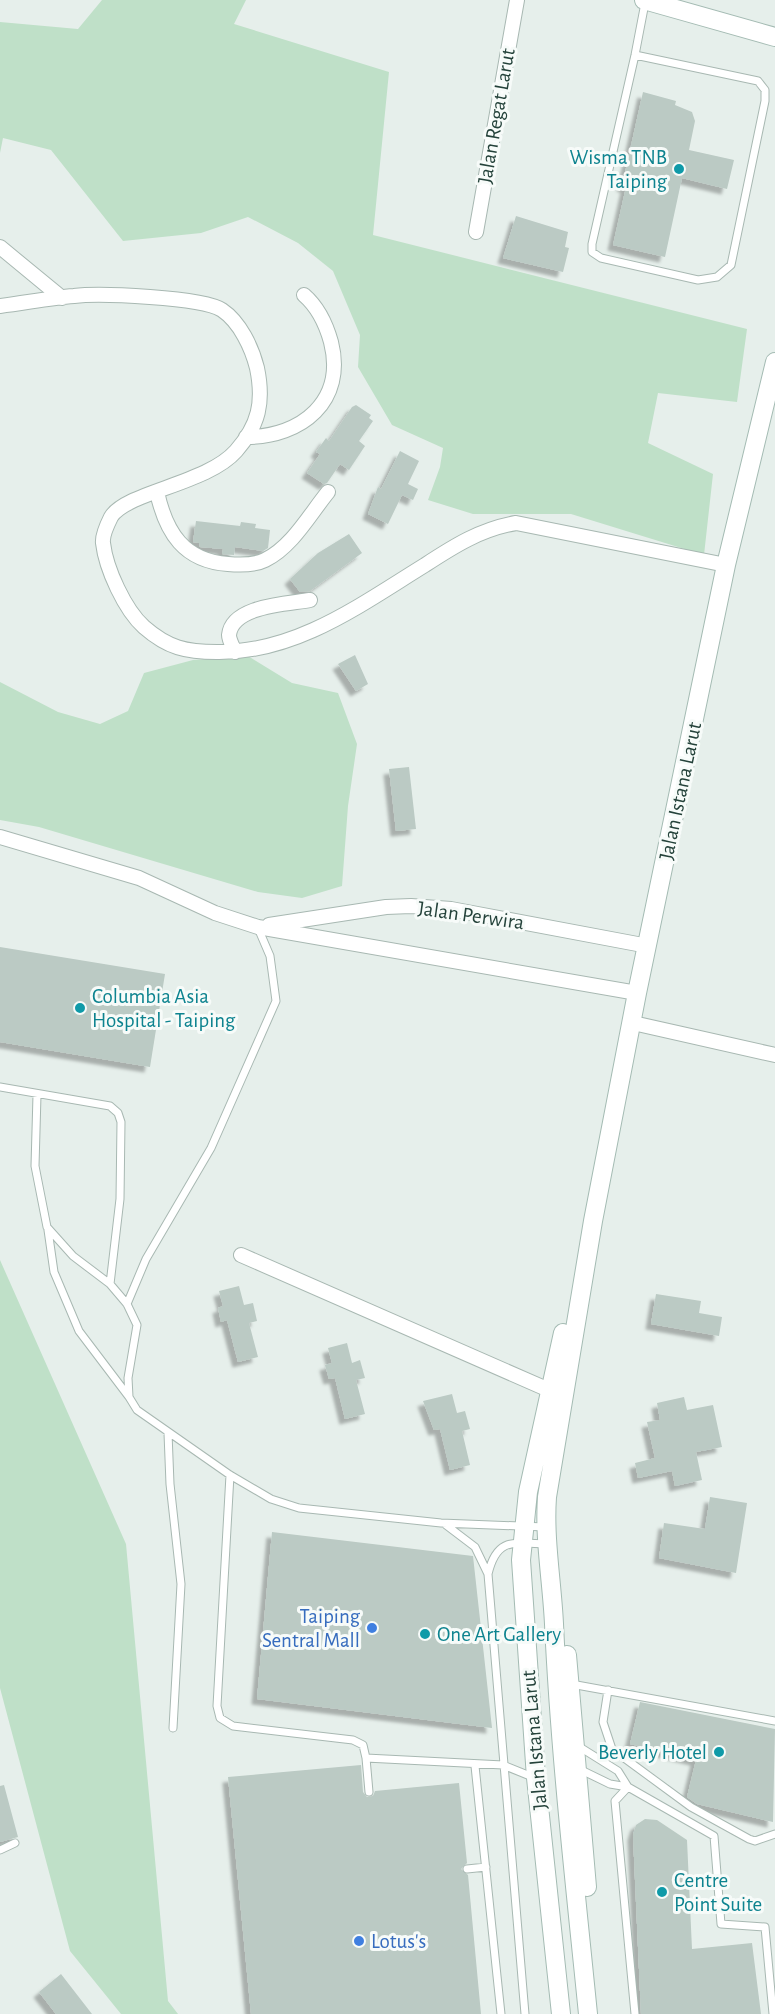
<svg xmlns="http://www.w3.org/2000/svg" width="775" height="2014" viewBox="0 0 775 2014" font-family="'Alegreya Sans',sans-serif">
<style>
.green{fill:#bfe0c8}
.building{fill:#bbcac4;filter:url(#shadow)}
.lines{fill:none;stroke-linecap:round;stroke-linejoin:round}
.service-casing{stroke:#a8b8b2;stroke-width:9}
.minor-casing{stroke:#a8b8b2;stroke-width:16}
.secondary-casing{stroke:#a4bbb3;stroke-width:20}
.service{stroke:#fff;stroke-width:7}
.minor{stroke:#fff;stroke-width:14}
.secondary{stroke:#fff;stroke-width:18}
.culture-dot{fill:#0f9aa8;stroke:#f7fbf9;stroke-width:2}
.shop-dot{fill:#3f7fe0;stroke:#f7fbf9;stroke-width:2}
.labels{text-anchor:middle;stroke-width:6;stroke-linejoin:round;paint-order:stroke}
.street-label{font-size:21px;fill:#24423a;stroke:#f7fbf9}
.culture-label{font-size:21px;fill:#0d838f;stroke:#f7fbf9;text-anchor:start}
.shop-label{font-size:21px;fill:#366cbe;stroke:#f7fbf9;text-anchor:end}
</style>
<defs>
<filter id="shadow"><feDropShadow dx="-5.5" dy="5.5" stdDeviation="1.5" flood-color="#0004"/></filter>
</defs>
<rect width="100%" height="100%" fill="#e6efeb"/>
<path class="green" d="M102,0h144l-12,24 155,48 -16,163 374,94 -10,73 -79,-9 -10,50 65,31 -9,81 -133,-41h-98l-45,-14 12,-33 3,-19 -51,-23 -34,-58 2,-32 -27,-64 -35,-28 -50,-26 -47,16 -78,8 -72,-91 -48,-12 -3,15v-131l78,7z
M248,656l44,27 46,10 19,51 -9,62 -6,80 -40,12 -44,-6 -219,-65 -39,-7v-138l58,30 42,12 28,-13 16,-38 49,-13z
M0,1260l126,284 42,457 10,13h-57l-51,-63 -70,-263z"/>
<path class="building" d="M643,92l33,9 -1,4 17,7 3,9 -6,29 45,10 -7,29 -45,-11 -17,79 -52,-12 13,-58 -4,-1z
M516,216l52,16 -3,15 4,1 -6,24 -60,-14z
M356,405l15,10 -2,3 4,3 -14,20 6,5 -16,24 -9,-6 -13,19 -3,1 -17,-11 13,-19 -4,-2 10,-14 3,3 23,-34z
M400,451l19,10 -11,23 10,5 -5,11 -11,-5 -14,29 -20,-10 10,-27 3,2z
M196,521l44,5 1,-4 15,2 -1,4 15,2 -2,18 -5,3 -28,-4 -1,8 -12,-1 1,-5 -23,-2 -1,-4 -6,-1z
M349,534l13,19 -52,38 -10,1 -10,-13 28,-26z
M355,655l13,29 -12,7 -18,-27z
M409,767l7,62 -20,2 -7,-62z
M0,947l165,27 -15,93 -150,-25z
M239,1286l5,19 9,-2 4,18 -8,2 9,34 -20,5 -11,-42 -6,2 -3,-14 5,-2 -4,-15z
M656,1294l45,7 -2,12 23,4 -3,19 -68,-12z
M347,1343l5,20 8,-3 5,18 -9,2 9,34 -20,5 -10,-41 -6,1 -4,-14 7,-2 -4,-15z
M452,1394l5,19 8,-2 5,18 -8,2 8,34 -20,5 -10,-41 -6,1 -11,-29z
M684,1397l3,13 26,-5 9,42 -26,5 6,28 -27,6 -3,-15 -34,7 -3,-15 20,-5 -8,-36 13,-2 -3,-17z
M710,1497l37,6 -11,70 -77,-15 5,-35 41,6z
M272,1532l201,24 19,172 -235,-29z
M640,1702l135,27 -2,93 -76,-18 -10,-7 9,-37 -66,-16z
M361,1765l2,27 4,5 6,-1 2,-5 84,-8 8,80 -6,6 7,6 13,139h-230l-23,-237z
M4,1785l14,52 -18,5v-56z
M645,1819l12,1 30,20 5,109 60,-6 9,71h-120l-8,-179 3,-10z
M61,1974l31,40h-36l-17,-22z"/>
<g class="lines">
<defs>
<path id="service" d="M635,55l123,26 7,9v11l-34,164 -14,12 -19,3 -97,-22 -9,-6v-8l43,-189 10,-52
M0,1087l110,19 8,7 3,9 -1,77 -10,85 17,20 10,21 -9,53 1,19 8,13 93,65 41,24 28,9 142,15 104,4
M37,1095l-2,71 12,61 26,29 37,28
M48,1230l6,42 25,59 50,66
M127,1304l19,-45 65,-111 65,-147 -6,-45 -12,-28
M168,1433l2,51 11,100 -8,144
M230,1475l-13,231 3,12 13,8 120,14 10,5 3,13 137,7 32,13
M446,1525l29,22 13,27 37,440
M488,1574c9,-37 25,-31 58,-30
M571,1684l204,37
M608,1690l-5,32 9,27 79,58 58,32 6,2 20,-7
M578,1746l40,25 10,16
M366,1758l3,34
M475,1766l26,248
M579,1769l31,15 18,3 86,49 7,88 44,3 8,87
M628,1787l-13,14 20,213
M0,1850l15,-7
M467,1869l19,-2"/>
<path id="minor" d="M476,232l41,-232
M0,247l62,51
M0,306c25,-3 49,-8 74,-10 25,-3 128,1 148,14 18,12 30,38 35,58 7,34 2,57 -21,83 -29,33 -110,41 -125,66 -3,6 -9,19 -8,26 3,26 22,67 41,84 24,21 42,25 73,25 79,1 143,-47 208,-87 29,-19 56,-36 91,-42l210,42
M246,437c56,0 100,-36 85,-95 -5,-18 -12,-34 -27,-47
M157,492c9,41 27,69 71,72 11,1 27,1 37,-4 27,-13 45,-46 63,-68
M235,652c-2,-5 -6,-12 -6,-17 3,-30 60,-31 81,-35
M0,837l139,41 76,35 43,14 379,66
M269,925l117,-18 25,-1 40,3 197,37
M633,1023l142,32
M241,1255l308,135"/>
<path id="secondary" d="M644,0l131,37
M567,1655l20,232
M561,2014l-25,-236 -15,-218 7,-68 35,-159
M588,2014c-13,-130 -28,-260 -34,-390 -2,-42 -10,-85 -7,-127l46,-276 44,-228 89,-428 49,-203"/>
</defs>
<use href="#service" class="service-casing"/>
<use href="#minor" class="minor-casing"/>
<use href="#secondary" class="secondary-casing"/>
<use href="#service" class="service"/>
<use href="#minor" class="minor"/>
<use href="#secondary" class="secondary"/>
</g>
<g class="culture-dot">
<circle cx="679" cy="169" r="6"/>
<circle cx="80" cy="1008" r="6"/>
<circle cx="425" cy="1634" r="6"/>
<circle cx="719" cy="1752" r="6"/>
<circle cx="662" cy="1892" r="6"/>
</g>
<g class="shop-dot">
<circle cx="372" cy="1628" r="6"/>
<circle cx="359" cy="1941" r="6"/>
</g>
<g class="labels">
<g class="street-label">
<text transform="translate(496 116) rotate(-80)" y="7">Jalan Regat Larut</text>
<text transform="translate(680 791) rotate(-78)" y="7">Jalan Istana Larut</text>
<text transform="translate(471 915) rotate(8)" y="7">Jalan Perwira</text>
<text transform="translate(534 1740) rotate(-95)" y="7">Jalan Istana Larut</text>
</g>
<g class="culture-label">
<text x="667" y="164" text-anchor="end">Wisma TNB<tspan x="667" dy="24">Taiping</tspan></text>
<text x="92" y="1003">Columbia Asia<tspan x="92" dy="24">Hospital - Taiping</tspan></text>
<text x="437" y="1641">One Art Gallery</text>
<text x="707" y="1759" text-anchor="end">Beverly Hotel</text>
<text x="674" y="1887">Centre<tspan x="674" dy="24">Point Suite</tspan></text>
</g>
<g class="shop-label">
<text x="360" y="1623">Taiping<tspan x="360" dy="24">Sentral Mall</tspan></text>
<text x="371" y="1948" text-anchor="start">Lotus's</text>
</g>
</g>
</svg>
